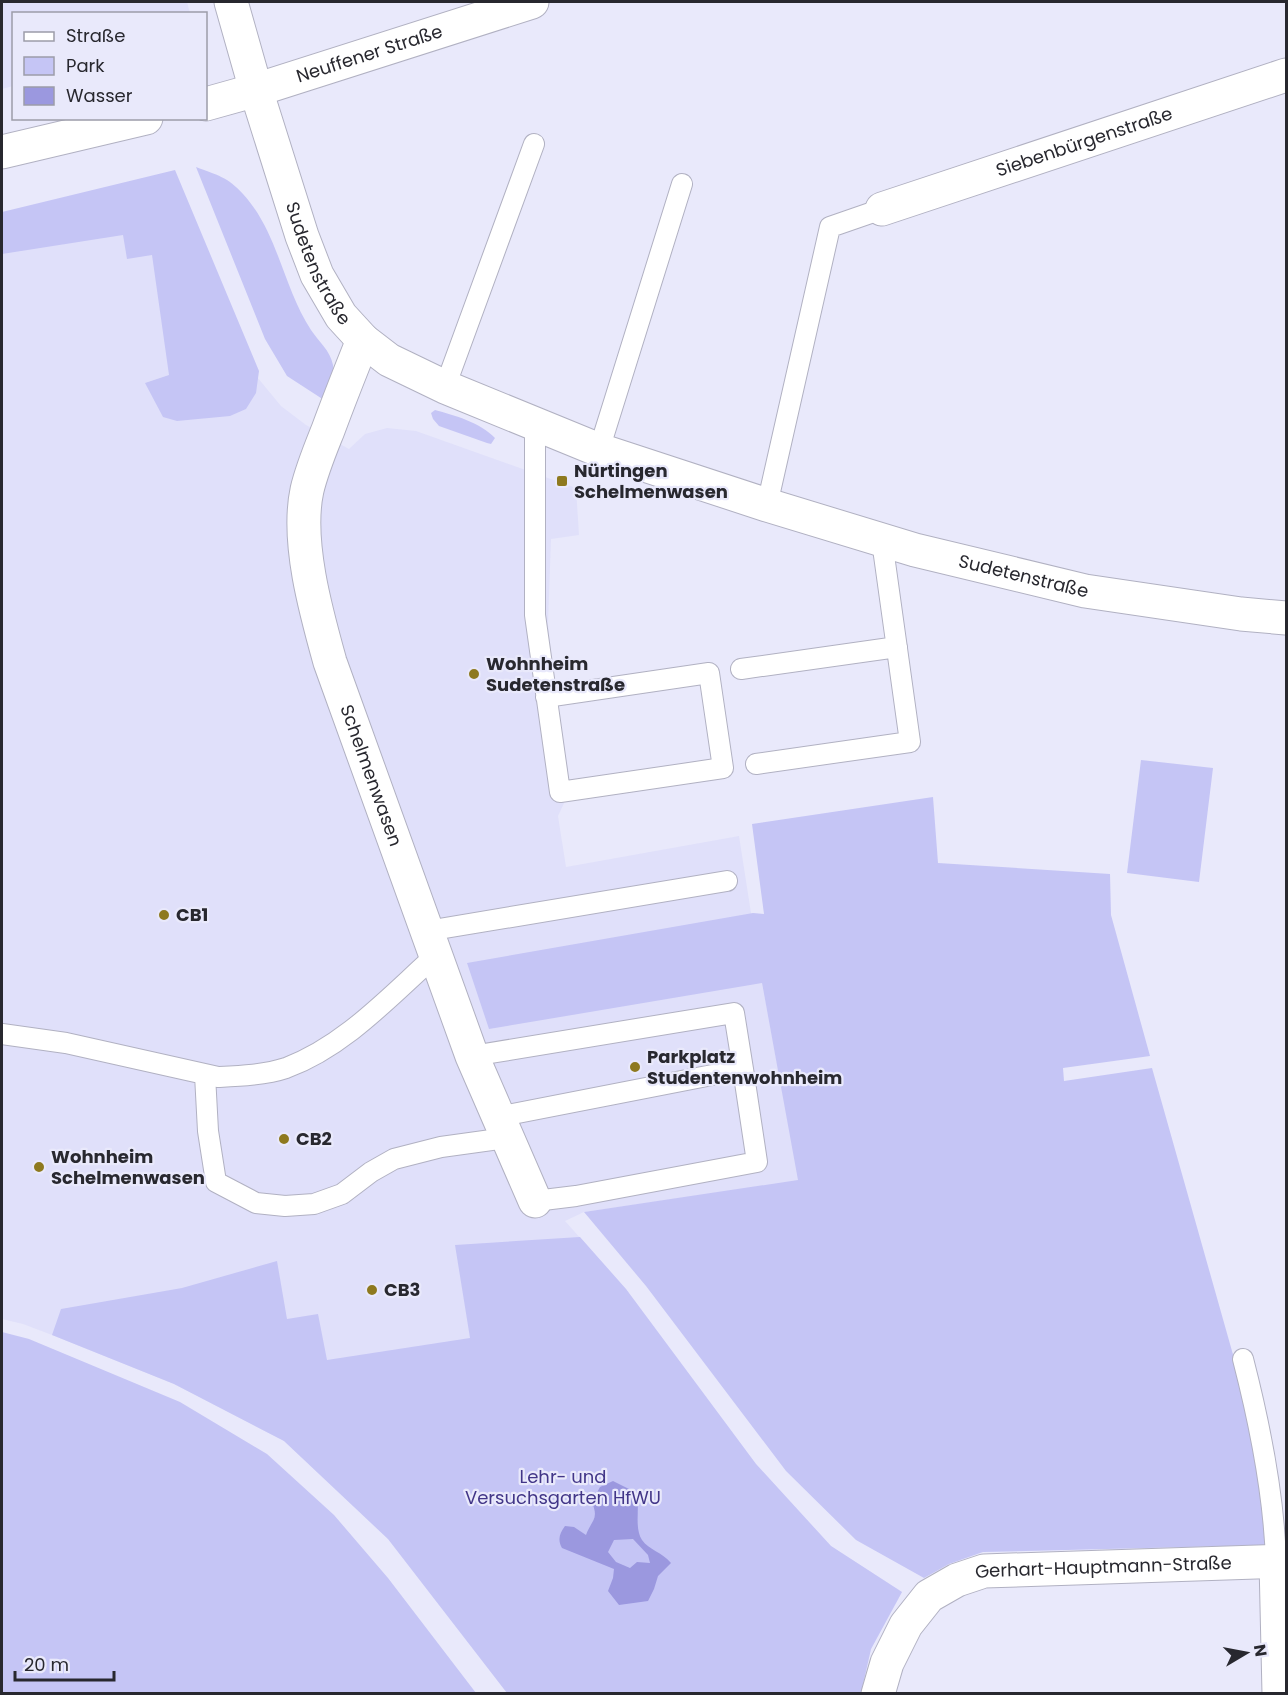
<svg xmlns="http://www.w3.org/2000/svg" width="1288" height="1695" viewBox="0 0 1288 1695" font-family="Poppins,sans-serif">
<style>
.built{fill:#e0e0fa}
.green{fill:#c5c5f5}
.water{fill:#9b98df;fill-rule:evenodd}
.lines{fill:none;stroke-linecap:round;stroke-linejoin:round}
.lane-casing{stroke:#b1b1c2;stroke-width:22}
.street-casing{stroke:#b1b1c2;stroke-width:35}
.secondary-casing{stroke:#b1b1c2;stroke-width:35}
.lane{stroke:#fff;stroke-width:20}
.street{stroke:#fff;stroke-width:33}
.secondary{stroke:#fff;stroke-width:33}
.poi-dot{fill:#8e791e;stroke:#e9e9fb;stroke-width:2}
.labels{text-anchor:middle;stroke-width:4.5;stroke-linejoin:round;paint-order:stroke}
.street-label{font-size:18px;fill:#28282f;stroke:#e9e9fb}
.poi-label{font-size:18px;font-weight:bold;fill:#28282f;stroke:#e9e9fb;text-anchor:start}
.park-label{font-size:18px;fill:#423688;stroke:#e9e9fb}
</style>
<rect width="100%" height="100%" fill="#e9e9fb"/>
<path class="built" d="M2,2h185l3,11 -176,1 -1,72 -11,3z
M167,198l81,168 33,40 25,19 43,24 16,-15 22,-6 29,3 160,57 3,47 -28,4 -3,85 18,175 -8,17 8,51 173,-31 23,147 37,198 -215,31 -19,9 61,68 130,175 75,82 71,46 -31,57 -10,44h-354l-119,-154 -104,-98 -110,-57 -122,-49 -29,-11 -21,-5v-1092z"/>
<path class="green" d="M196,167c21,8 32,10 47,27 35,38 40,93 68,136 8,12 19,20 22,35 2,14 -2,23 -9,35l-37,-24 -22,-37z
M175,170l84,201 -3,22 -10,16 -16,7 -53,5 -14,-4 -18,-34 24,-8 -17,-120 -25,4 -4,-24 -121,19v-42z
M435,410c19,5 46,13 60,28l-4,6 -4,-1 -48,-17 -6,-7 -2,-6z
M1141,760l72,8 -14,114 -72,-9z
M933,797l5,66 172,11 1,41 39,141 -87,12 1,13 88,-13 93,329 21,119 2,29 -285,7 -34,12 -25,14 -68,-38 -70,-69 -140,-185 -62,-74 214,-32 -36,-197 -273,46 -22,-66 286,-50 11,1 -12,-90z
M580,1237l46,52 130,175 75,82 71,46 -31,57 -10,44h-354l-119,-154 -104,-98 -110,-57 -122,-49 9,-26 121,-21 95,-27 10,58 31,-5 9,46 143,-22 -15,-93z
M2,1332l27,7 151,63 87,52 67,61 54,63 88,115h-474z"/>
<path class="water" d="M613,1481l24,12c3,14 -3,35 5,47 7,10 20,12 29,23l-13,13 -4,13 -6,12 -29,4 -11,-14 5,-13 1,-9 -52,-21c-5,-9 -2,-15 3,-22l9,1 12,8c6,-16 13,-15 6,-33l8,-15zM633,1539l15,16 2,8 -13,-1 -7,6 -14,-6 -8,-10 6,-12z"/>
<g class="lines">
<defs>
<path id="lane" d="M445,387l89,-243
M535,423v192l25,177 163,-24 -14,-95 -163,24
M599,450l83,-266
M767,505l63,-278 52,-18
M741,669l156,-22
M756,764l154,-22 -28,-201
M427,931l300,-50
M2,1034l64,9 152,34c22,-1 47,-2 68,-9 59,-22 104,-72 150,-113
M472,1056l262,-43 9,56
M205,1075l3,56 8,51 40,21 29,3 29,-2 28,-10 29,-22 23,-13 47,-12 65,-9
M497,1117l246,-48 14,93 -181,34 -41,5
M1243,1359c17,66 31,135 33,203"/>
<g id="street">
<path id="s1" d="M231,2l25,88 46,146 15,39 24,41 22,24 26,20 56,27 154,63 168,55 148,45 170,41 156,23 45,4"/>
<path id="s2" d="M882,209l404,-134"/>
<path id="s3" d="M363,340c-12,30 -24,60 -35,90 -8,20 -16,39 -21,60 -11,51 9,122 23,172l142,394 63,145"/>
<path d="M1276,1562l3,132"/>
<path id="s4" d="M878,1694l9,-31 19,-38 23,-29 28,-16 27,-9 302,-10"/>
</g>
<g id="secondary">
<path id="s5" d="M206,104l50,-14 276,-88"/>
<path d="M2,152l144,-34"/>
</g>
</defs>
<use href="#lane" class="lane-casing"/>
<use href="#street" class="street-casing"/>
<use href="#secondary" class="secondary-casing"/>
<use href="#lane" class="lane"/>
<use href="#street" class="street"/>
<use href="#secondary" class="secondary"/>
</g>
<g class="poi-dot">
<rect x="556" y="475" width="12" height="12" rx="3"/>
<circle cx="474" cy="674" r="6"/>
<circle cx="164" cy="915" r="6"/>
<circle cx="635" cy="1067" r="6"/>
<circle cx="284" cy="1139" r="6"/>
<circle cx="39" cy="1167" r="6"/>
<circle cx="372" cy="1290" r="6"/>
</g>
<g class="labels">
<g class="street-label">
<text dy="6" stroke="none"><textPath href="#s5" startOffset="171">Neuffener Straße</textPath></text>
<text dy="6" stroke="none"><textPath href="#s2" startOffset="213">Siebenbürgenstraße</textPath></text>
<text dy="6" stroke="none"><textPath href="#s1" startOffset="276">Sudetenstraße</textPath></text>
<text dy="6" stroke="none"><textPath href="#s1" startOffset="1071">Sudetenstraße</textPath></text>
<text dy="6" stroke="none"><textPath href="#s3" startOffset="456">Schelmenwasen</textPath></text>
<text dy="6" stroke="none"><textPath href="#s4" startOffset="292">Gerhart-Hauptmann-Straße</textPath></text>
</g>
<g class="poi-label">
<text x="574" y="477">Nürtingen<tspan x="574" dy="21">Schelmenwasen</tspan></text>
<text x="486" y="670">Wohnheim<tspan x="486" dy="21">Sudetenstraße</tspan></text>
<text x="176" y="921">CB1</text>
<text x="647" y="1063">Parkplatz<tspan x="647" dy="21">Studentenwohnheim</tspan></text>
<text x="296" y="1145">CB2</text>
<text x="51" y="1163">Wohnheim<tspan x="51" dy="21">Schelmenwasen</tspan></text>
<text x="384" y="1296">CB3</text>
</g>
<g class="park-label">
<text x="563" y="1483">Lehr- und<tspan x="563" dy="21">Versuchsgarten HfWU</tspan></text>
</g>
</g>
<rect width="1288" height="1695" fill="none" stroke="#28282f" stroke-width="6"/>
<rect x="12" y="12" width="195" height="108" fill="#e9e9fb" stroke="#9c9ca9" stroke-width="1.5"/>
<rect x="24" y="32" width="30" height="9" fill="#ffffff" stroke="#9c9ca9" stroke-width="1.5"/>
<text x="66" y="42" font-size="18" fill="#28282f">Straße</text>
<rect x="24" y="57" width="30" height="18" fill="#c5c5f5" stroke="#9c9ca9" stroke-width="1.5"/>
<text x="66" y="72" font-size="18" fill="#28282f">Park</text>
<rect x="24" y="87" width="30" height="18" fill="#9b98df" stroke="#9c9ca9" stroke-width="1.5"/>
<text x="66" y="102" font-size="18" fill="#28282f">Wasser</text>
<g transform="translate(1246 1653) rotate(80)" stroke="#e9e9fb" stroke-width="4.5" paint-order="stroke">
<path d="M0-4.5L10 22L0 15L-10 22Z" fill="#28282f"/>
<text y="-9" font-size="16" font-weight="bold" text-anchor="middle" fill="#28282f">N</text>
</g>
<path d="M15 1671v9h99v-9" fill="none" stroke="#28282f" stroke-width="3"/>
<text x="24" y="1671" font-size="18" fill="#28282f" stroke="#e9e9fb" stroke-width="4.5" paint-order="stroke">20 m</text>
</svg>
